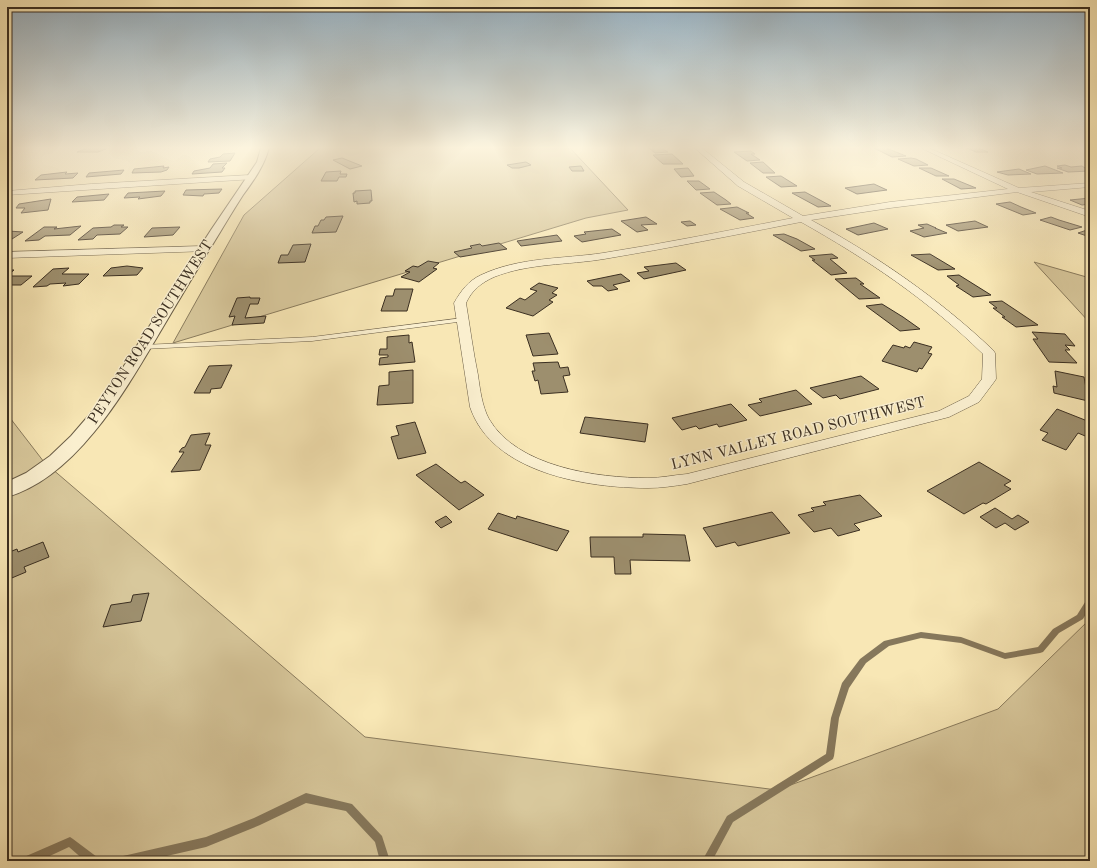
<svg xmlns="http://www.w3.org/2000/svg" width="1097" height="868" viewBox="0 0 1097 868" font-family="'Old Standard TT',serif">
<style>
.green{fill:#d8c89c;stroke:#8a7c5e}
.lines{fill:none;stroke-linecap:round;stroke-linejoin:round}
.stream{fill:#86785c;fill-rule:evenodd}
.building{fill:#9d8f6e;stroke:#3b2f21}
.service-casing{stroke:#6a5d46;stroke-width:1}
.minor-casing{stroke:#6a5d46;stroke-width:1}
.tertiary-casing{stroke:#6a5d46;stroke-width:2}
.service{fill:#faefcf;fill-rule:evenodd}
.minor{fill:#faefcf;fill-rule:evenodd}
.tertiary{fill:#faefcf;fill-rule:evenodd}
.labels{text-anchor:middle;stroke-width:3;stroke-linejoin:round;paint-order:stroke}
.street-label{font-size:15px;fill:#3b2f21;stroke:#faefcf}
</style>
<rect width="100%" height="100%" fill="#f8e7b5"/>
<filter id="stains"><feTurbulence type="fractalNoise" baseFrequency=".005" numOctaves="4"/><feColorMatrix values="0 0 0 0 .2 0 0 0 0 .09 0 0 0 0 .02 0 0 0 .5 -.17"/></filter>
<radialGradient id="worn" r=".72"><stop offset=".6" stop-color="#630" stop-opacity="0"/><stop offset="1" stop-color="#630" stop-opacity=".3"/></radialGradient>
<path class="green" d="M320,148h250l58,62 -42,8 -413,125 71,-128z
M1034,262l56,16v45z
M7,414l37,48 321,275 412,53 221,-81 92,-90v242h-1083z"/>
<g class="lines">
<path class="stream" d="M1090,598v9l-7,12 -24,14 -16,19 -3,1 -35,6 -44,-16 -40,-5 -32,8 -23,17 -17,25 -10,30 -5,38 -1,3 -100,63 -21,39h-10l25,-45 99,-62 5,-36 11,-35 18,-24 24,-18 37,-9 40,5 44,16 33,-6 15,-18 24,-14 10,-16z
M306,793l46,11 30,32 8,25h-10l-5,-19 -29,-31 -40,-8 -46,22 -54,22 -61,14h-27l1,-4 4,-1 83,-19 48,-19z
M70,837l3,2 24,18 1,4h-13l-16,-14 -30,14h-16l1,-4z"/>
</g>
<path class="building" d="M88,148h20l-10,4h-21z
M649,148h12l7,4 -13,1z
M874,148h12l20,8 -14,1z
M967,148h11l10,4h-12z
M751,151l4,3h-4l9,6 -13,1 -13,-9z
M235,153l-5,8 -22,1 2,-3 10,-2 3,-3z
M672,154l11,10h-20l-10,-9z
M342,158l20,8 -12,3 -17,-9z
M911,158l5,1 12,6 -14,1 -16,-7z
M526,162l5,3 -12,3h-7l-5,-3z
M763,162l12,11h-12l-13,-10z
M227,163l-5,5h3l-3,4 -30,2 2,-3 16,-3 3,-4z
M1065,165l6,2 11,-1 8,5 -22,1 -11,-4h5l-5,-2z
M164,166l-1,2 6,-1 -2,3 -6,2 -29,1 2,-4z
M581,166l3,5h-12l-3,-4z
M1045,166l18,7 -26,1 -11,-4z
M688,168l6,8 -13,1 -7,-8z
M919,168h12l18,8h-13z
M1019,169l12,5 -23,1 -11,-3z
M124,170l-3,4 -35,3 3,-4z
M341,171l-1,3h7l-1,3h-7l-2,4h-16l5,-9z
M67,172l-2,2 13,-1 -5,5 -38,2 6,-5z
M781,176l16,10 -16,1 -15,-10z
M942,179h12l22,9 -15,1z
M687,181h12l11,8 -14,1z
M874,184l13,6 -30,4 -12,-6z
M222,189l-3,4 -15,1 -1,2 -20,-1 3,-5z
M371,190l1,11h-2v2l-13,1v-3l-3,1 -1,-9h2v-2z
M165,191l-4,5 -23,3 2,-2 -16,1 4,-5z
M714,192l12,8 5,4 -14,1 -17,-12z
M805,192l26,14 -13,1 -26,-14z
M109,194l-5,6 -32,2 5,-5z
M1090,198v6l-8,1 -12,-5z
M51,199l-3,11 -27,3 4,-5h-9l3,-4z
M1010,202l11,5 15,6 -13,2 -27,-11z
M737,207l12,6h-3l8,5 -14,2 -20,-11z
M343,216l-7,16 -24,1 3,-7h3l3,-6h3l2,-3z
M646,217l11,7 -16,1 7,5 -11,2 -16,-11z
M1051,217l8,3 23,7 -12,3 -30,-10z
M690,221l6,4 -9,1 -6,-4z
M975,221l13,6 -30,4 -12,-6z
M874,223l14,6 -30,6 -12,-6z
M927,224l9,4h-1l12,5 -23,4 -14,-6 14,-3 -6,-3z
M114,225h10l-3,2h7l-8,7 -23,1 -4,4 -15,1 15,-12 18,-1z
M81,226l-11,9 -25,1 -6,4 -14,1 19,-14h13l-3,2z
M180,227l-7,8 -29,2 8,-9z
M7,228h5l-4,3 15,1 -11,7 -5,1z
M612,229l9,6 -39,7 -8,-6 12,-2 -2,-2z
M1087,230l3,1v6l-12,-4z
M784,234l13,5 18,10 -14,2 -28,-16z
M557,235l5,6 -41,5 -4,-5z
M499,243l8,6 -47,8 -6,-5 18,-4 -2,-2 10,-2 2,2z
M311,244l-6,18 -27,1 3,-8h7l5,-10z
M832,254l6,4 -8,1 17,14 -16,2 -19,-15h3l-6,-4z
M930,254l25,15 -17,1 -27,-15z
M428,261l11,2 -6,5 4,1 -18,13 -18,-5 9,-5 -5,-1 8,-5 5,1z
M676,263l10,7 -42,9 -7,-6 12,-2 -5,-4z
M127,266l16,2 -6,7 -34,1 8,-8z
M69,268l-7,6h27l-10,10 -16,2 3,-3 -16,1 -3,2 -14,1 20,-18z
M7,270h7l-7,6h25l-11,9h-14z
M621,274l9,7 -17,4 5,4 -10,2 -6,-5h-9l-6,-5z
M959,275l32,20 -18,2 -17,-11 3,-1 -12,-9z
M856,278l8,6h-4l20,14 -21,1 -24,-20z
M539,283l19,5 -6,5 5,2 -8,5 4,2 -20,14 -27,-8 14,-10 5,2 12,-9 -7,-2z
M395,289h18l-6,22h-26l5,-15h7z
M250,297v1h10l-2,6h-8l-5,14 21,-2 -2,7 -32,2 3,-9 -6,1 8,-19z
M1002,301l36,24 -22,2 -14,-10h3l-12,-9h4l-8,-6z
M882,304l21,13 17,12 -20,2 -34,-25z
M1032,332l33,2 10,12 -10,-1 5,5h-5l12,13 -28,-1 -16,-23h5z
M549,333l9,21 -25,2 -7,-21z
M409,335v8l3,-1 3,20 -36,3 1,-7 8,-1v-2h-9l1,-6h7v-12z
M914,342l18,5 -4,6 4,1 -10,15 -3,-1 -2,4 -35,-11 11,-16 11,3 1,-2 5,2z
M558,362l2,6 8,-1 2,8 -7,1 5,16 -27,2 -3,-14 -3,1 -3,-10h3l-2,-8z
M232,365l-11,23 -10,1 -1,4h-16l15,-27z
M413,370v33l-36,2 2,-19 10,-1v-13z
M1055,371l29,6 2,11 4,1v7h-3l1,5 -34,-8 -1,-7 4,1z
M861,376l18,13 -39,10 -4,-4 -13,3 -13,-10z
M796,390l16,14 -52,12 -12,-11 14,-3 -3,-3z
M731,404l16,16 -28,7 -2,-3 -18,5 -3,-3 -14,4 -10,-12z
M1057,409l33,13v16l-12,-5 -12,17 -24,-10 6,-7 -8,-3z
M585,417l63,7 -3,18 -65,-9z
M415,422l11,31 -28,6 -7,-22 8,-2 -3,-9z
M210,433l-5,12h6l-11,25 -29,2 13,-20h-5l3,-4 3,-1 6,-12z
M979,462l32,19 -7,4 7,4 -25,15 -3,-1 -19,11 -37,-23z
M436,464l25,19 4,-2 19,14 -25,15 -43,-35z
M860,495l22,21 -28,8 6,6 -22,6 -7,-8 -17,4 -16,-17 16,-4 -3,-3 15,-3 -3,-3z
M995,508l17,11 6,-4 11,7 -14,8 -10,-7 -9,5 -16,-11z
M772,512l18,21 -52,13 -3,-4 -19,5 -13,-19z
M498,513l18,6 1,-3 52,15 -12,20 -69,-22z
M446,516l6,6 -11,6 -6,-6z
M643,534l42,1 5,26 -60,-1 1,14h-16l-1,-17h-23l-1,-20h53z
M43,542l6,15 -25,10 2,5 -19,8v-27l10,-4 1,3z
M149,593l-8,28 -38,6 8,-22 20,-3 2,-7z"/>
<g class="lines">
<defs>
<path id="service" d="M463,318l3,2 -1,1 -153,20 -169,8 -3,-2 3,-2 169,-8z"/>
<path id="minor" d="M695,148h7l42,34 59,34 87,-14 118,-13 -87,-41h8l90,40 71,-5v4l-59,5 59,19v6l-73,-25 -127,16 -79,12c66,36 127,78 182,130l2,3 1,26 -2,3 -15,20 -30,15 -262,67c-13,2 -26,4 -39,4 -61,0 -156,-15 -178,-81l-16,-104c7,-12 14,-22 27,-28 38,-18 82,-16 122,-22 64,-10 127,-23 190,-35l-55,-32zM801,222c66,37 127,78 182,132l-1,25 -13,17 -30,15 -252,63c-13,1 -26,4 -39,4 -51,0 -131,-11 -159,-59 -7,-13 -9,-30 -11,-44 -5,-24 -8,-48 -12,-72 6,-13 15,-20 28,-26 35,-14 74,-12 110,-18 66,-11 131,-24 197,-37z
M251,175l4,2 -1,2 -247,16v-4l84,-7z
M205,246l5,3 -2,2 -201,7v-6z"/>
<path id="tertiary" d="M261,148h8c-5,18 -15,32 -26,47 -11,17 -21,34 -32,52 -16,26 -32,53 -48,80 -35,59 -85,150 -156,170v-15l19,-9 24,-17 21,-20 19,-22 32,-45 89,-139 46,-68z"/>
</defs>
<use href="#service" class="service-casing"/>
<use href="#minor" class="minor-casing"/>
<use href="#tertiary" class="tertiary-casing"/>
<use href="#service" class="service"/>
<use href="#minor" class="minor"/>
<use href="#tertiary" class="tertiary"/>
</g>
<linearGradient id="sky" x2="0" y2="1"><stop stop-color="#95afc0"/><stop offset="0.55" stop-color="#fcf4de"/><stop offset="1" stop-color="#fcf4de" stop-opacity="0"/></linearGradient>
<rect width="1097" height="269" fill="url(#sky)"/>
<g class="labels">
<g class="street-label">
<text transform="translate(150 332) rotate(-57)" y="5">PEYTON ROAD SOUTHWEST</text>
<text transform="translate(798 433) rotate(-14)" y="5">LYNN VALLEY ROAD SOUTHWEST</text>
</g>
</g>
<rect width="1097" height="868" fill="none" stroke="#f8e7b5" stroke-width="24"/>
<rect x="8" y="8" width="1081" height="852" fill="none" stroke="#3b2f21" stroke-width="2"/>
<rect x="12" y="12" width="1073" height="844" fill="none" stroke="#3b2f21"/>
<rect width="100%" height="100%" filter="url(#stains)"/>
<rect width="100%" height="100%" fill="url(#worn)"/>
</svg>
